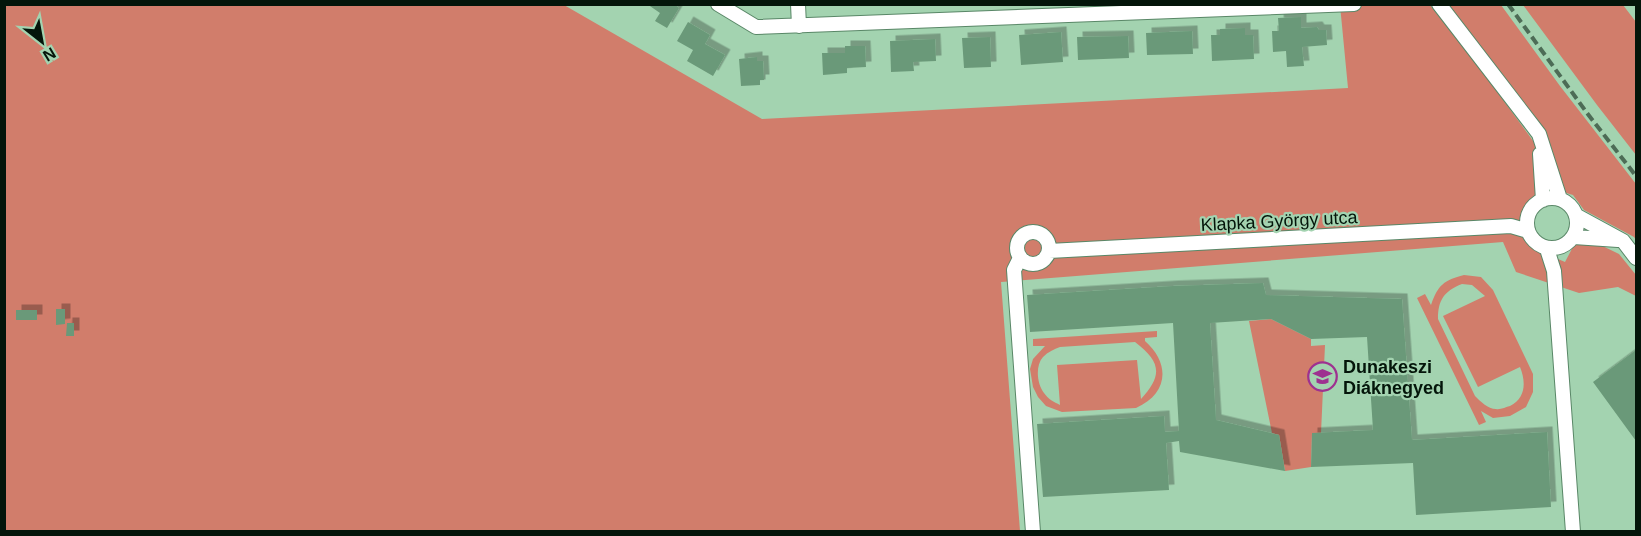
<svg xmlns="http://www.w3.org/2000/svg" width="1641" height="536" viewBox="0 0 1641 536" font-family="Arial,sans-serif">
<style>
.green{fill:#d17d6b;fill-rule:evenodd}
.building{fill:#6b9979;filter:url(#shadow)}
.lines{fill:none;stroke-linecap:round;stroke-linejoin:round}
.street-casing{stroke:#598767;stroke-width:16}
.street{stroke:#fff;stroke-width:14}
.rail{stroke:#4d6c56;stroke-width:4;stroke-dasharray:9 4.5;stroke-linecap:butt}
.labels{text-anchor:middle;stroke-width:4.5;stroke-linejoin:round;paint-order:stroke}
.street-label{font-size:18px;fill:#04150a;stroke:#a3d3b0}
.poi-label{font-size:18px;font-weight:bold;fill:#04150a;stroke:#a3d3b0;text-anchor:start}
</style>
<defs>
<filter id="shadow"><feDropShadow dx="5.5" dy="-5.5" stdDeviation="0" flood-color="#0004"/></filter>
</defs>
<rect width="100%" height="100%" fill="#a3d3b0"/>
<path class="green" d="M4,5h560l198,114 586,-31 -8,-83h90l52,66 57,78 -2,43 -11,16v14l12,24 6,7 21,9 9,-17 10,-8 35,17 17,21v21l-18,-9 -39,6 -63,-21 -13,-30 -502,40 19,249h-1015z
M1449,5h52l59,81 76,98v56l-2,-3 -50,-27 -11,-15 -10,-3 -21,-60z
M1523,5h100l13,17v133l-39,-50z
M1464,275l17,2 12,13 40,84v18l-7,15 -16,9 -17,2 -12,-7 5,11 -7,3 -62,-127 8,-4 6,11c7,-20 13,-25 33,-30zM1462,284l10,1 13,11 -42,20 35,71 42,-20c6,15 6,31 -10,39 -4,1 -10,4 -14,3 -8,0 -16,-8 -21,-13l-37,-77c0,-19 6,-28 24,-35z
M1271,319l40,20v7l14,-1 -4,88 -9,1 -1,33 -26,4 -6,-36 -7,-2 -23,-112z
M1157,331v6l-12,1v3c26,23 23,53 -9,67l-74,4 -16,-6 -8,-9 -5,-10 -3,-18 3,-10 12,-13h-12v-7zM1135,342c26,20 28,33 6,57l-4,-39 -80,5 3,40c-6,-3 -12,-6 -16,-12 -7,-9 -9,-27 -1,-36 5,-5 11,-8 17,-10z"/>
<path class="building" d="M647,4h27l5,4 -12,20 -12,-7 5,-8z
M1301,17v11l16,-1 2,3h7l1,15 -25,2 2,19 -17,1 -1,-16 -13,1 -1,-21h7l-1,-13z
M688,22l22,13 -5,9 20,11 -12,21 -26,-15 6,-11 -16,-9z
M1245,28v7h8l1,24 -42,2 -1,-26h9v-6z
M1192,31l1,23 -46,1 -1,-22z
M1061,32l2,30 -42,3 -2,-30z
M1128,36l1,22 -51,2 -1,-23z
M990,37l1,30 -27,1 -2,-30z
M935,39l1,22 -23,1 1,9 -23,1 -1,-31z
M845,46h20l1,21 -19,1v5l-24,2 -1,-22h23z
M757,57v4h6l1,19h-4v5l-19,1 -2,-27z
M1263,283l3,12 136,4 10,141 135,-8 4,75 -135,8 -3,-52 -102,4 1,-34 61,-3 -6,-93 -56,2 -40,-20 -61,4 6,97 63,15 6,36 -105,-19 -1,-11 -13,2 3,47 -126,7 -6,-73 127,-8 1,16 14,-1 -6,-108 -143,9 -3,-37 146,-9z
M56,309h9v15l-9,1z
M16,310h21v10h-21z
M67,323h7v13h-8z
M1636,350v91l-43,-59z"/>
<g class="lines">
<defs>
<path id="street" d="M718,4l38,23 598,-23
M798,4l1,22
M1439,4l100,130 21,65
M1540,154l3,46
M1527 223a25 25 0 1 1 50 0a25 25 0 1 1-50 0Z
M1577,216l46,25 13,17
M1017 248a16 16 0 1 1 32 0a16 16 0 1 1-32 0Z
M1574,237l44,3
M1547,249l7,22 19,261
M1049,251l462,-25 17,5
M1020,258l-6,12 19,262"/>
</defs>
<use href="#street" class="street-casing"/>
<use href="#street" class="street"/>
<path class="rail" d="M1508,4l79,109 49,63"/>
</g>
<defs>
<symbol id="school-ring" viewBox="-11 -11 22 22"><circle r="9.5" fill="#a3d3b0" stroke="#9e3190" stroke-width="1.5"/><path d="M0-5L7-2L0 1L-7-2ZM-4 1L0 2.5L4 1V4Q0 6-4 4Z" fill="#9e3190"/></symbol>
</defs>
<g fill-rule="evenodd">
<use href="#school-ring" x="1306" y="360" width="33" height="33"/>
</g>
<g class="labels">
<g class="street-label">
<text transform="translate(1279 221) rotate(-3)" y="6">Klapka György utca</text>
</g>
<g class="poi-label">
<text x="1343" y="373">Dunakeszi<tspan x="1343" dy="21">Diáknegyed</tspan></text>
</g>
</g>
<rect width="1641" height="536" fill="none" stroke="#04150a" stroke-width="12"/>
<g transform="translate(42 42) rotate(149)" stroke="#a3d3b0" stroke-width="4.5" paint-order="stroke">
<path d="M0-4.5L10 22L0 15L-10 22Z" fill="#04150a"/>
<text y="-9" font-size="16" font-weight="bold" text-anchor="middle" fill="#04150a">N</text>
</g>
</svg>
